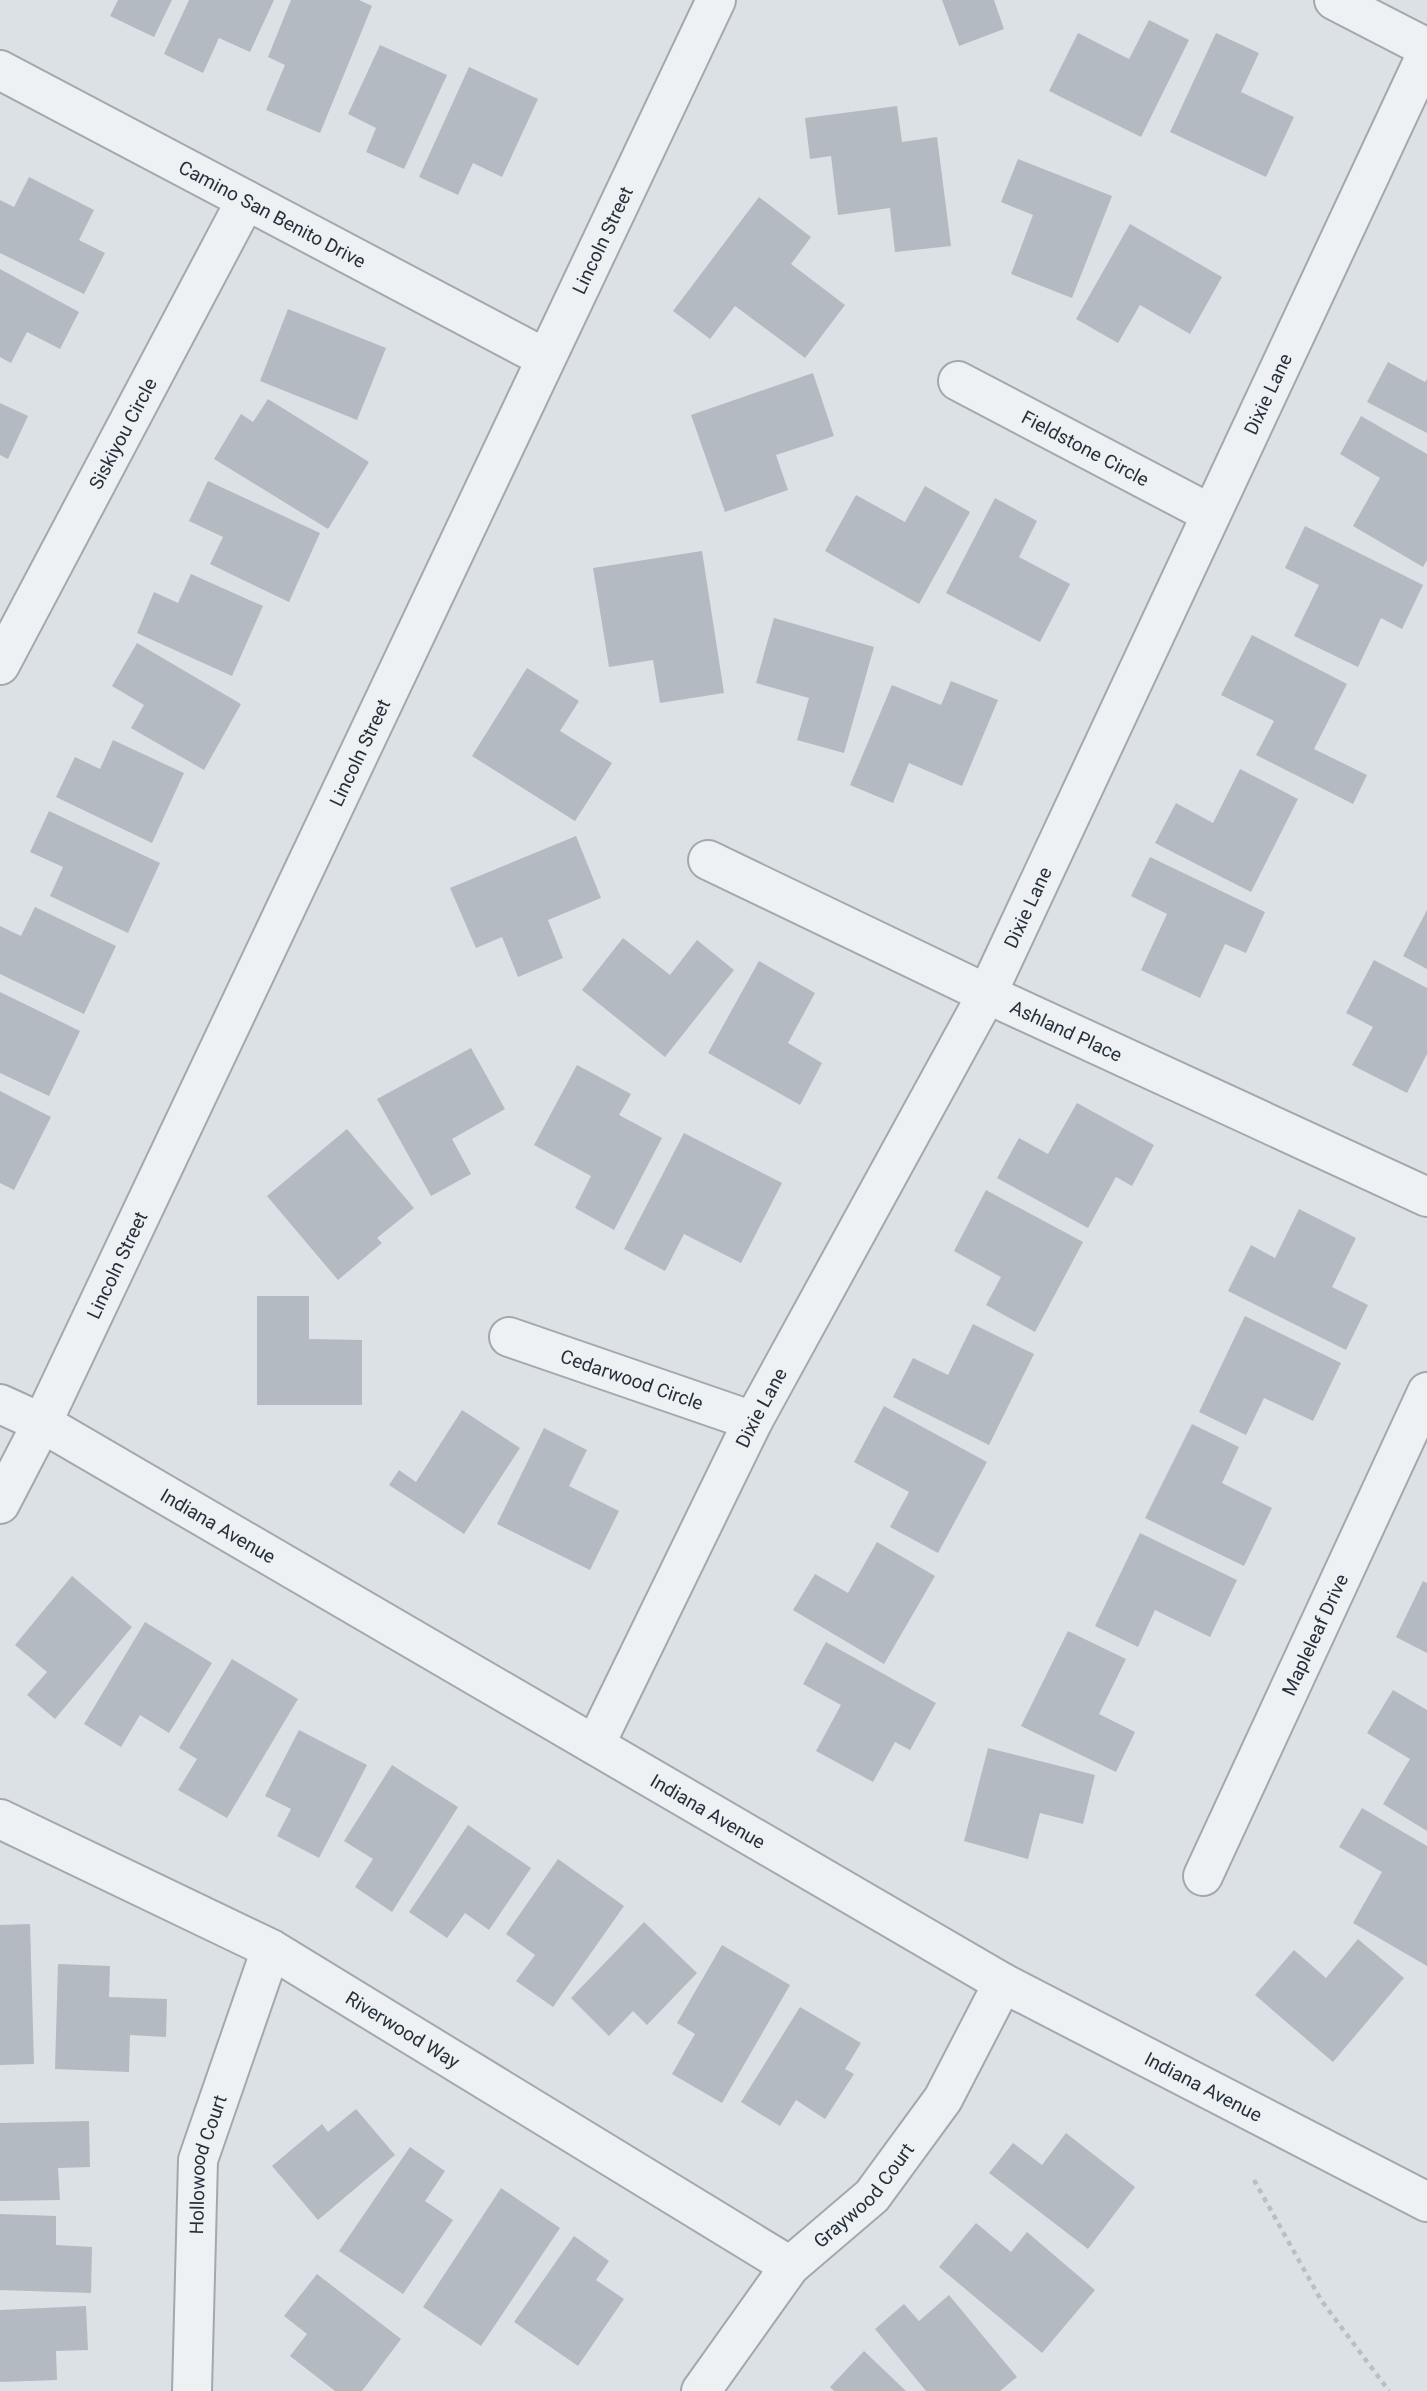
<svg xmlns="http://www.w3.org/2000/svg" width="1427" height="2391" viewBox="0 0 1427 2391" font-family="Roboto,sans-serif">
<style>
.building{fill:#b3bac2}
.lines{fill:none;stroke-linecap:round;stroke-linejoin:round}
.minor-casing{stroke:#a2a8af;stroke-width:42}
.path{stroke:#babfc4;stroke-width:4.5;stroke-dasharray:5 5;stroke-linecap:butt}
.minor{stroke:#eef1f4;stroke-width:38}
.labels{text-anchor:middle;stroke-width:5;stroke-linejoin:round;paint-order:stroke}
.street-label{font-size:19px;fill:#26303b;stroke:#ebeff4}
</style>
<rect width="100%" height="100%" fill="#dce1e6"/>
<path class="building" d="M118,0h54l-18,37 -44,-21z
M189,0h85l-24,52 -31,-14 -16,35 -39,-19z
M291,0h68l13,6 -52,127 -54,-23 19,-45 -17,-8z
M942,0h52l10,29 -45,17z
M1149,20l40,20 -48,97 -92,-46 29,-58 51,26z
M1216,33l43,20 -18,39 53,25 -28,60 -96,-45z
M380,45l67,30 -43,94 -38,-17 10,-24 -28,-14z
M469,67l69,32 -36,78 -29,-14 -15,32 -39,-18z
M897,106l5,36 35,-5 14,109 -56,6 -5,-44 -52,7 -7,-59 -21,3 -5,-41z
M1018,159l94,37 -40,102 -61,-24 22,-59 -32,-13z
M29,177l65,33 -15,30 26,13 -21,41 -84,-41v-53l14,7z
M759,197l52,40 -20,27 54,41 -40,53 -70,-52 -25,33 -37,-28z
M1130,224l92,53 -32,57 -50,-29 -22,38 -42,-24z
M0,269l79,43 -19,37 -33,-17 -16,31 -11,-6z
M288,309l98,39 -29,72 -97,-39z
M1388,362l37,20 2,-3v54l-60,-31z
M813,373l21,63 -58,19 12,35 -63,22 -34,-97z
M268,399l101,63 -41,67 -114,-70 27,-45 12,8z
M0,403l28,13 -20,43 -8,-4z
M1361,416l66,38v106l-4,7 -70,-41 27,-48 -40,-24z
M208,481l112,52 -31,69 -79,-38 13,-27 -34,-16z
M925,486l45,26 -51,92 -94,-53 31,-56 49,27z
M995,498l42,23 -18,36 51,27 -30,58 -94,-49z
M1305,526l118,59 -21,44 -21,-11 -23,49 -64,-31 25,-51 -34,-17z
M702,551l22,142 -64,10 -7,-43 -44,7 -16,-99z
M191,574l72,32 -31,70 -95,-43 17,-41 24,11z
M774,618l100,29 -30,106 -47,-13 12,-42 -53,-15z
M1252,635l95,49 -33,65 53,26 -14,29 -97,-49 18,-34 -53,-26z
M137,643l104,61 -37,66 -73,-42 13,-23 -32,-19z
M527,668l52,33 -19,30 52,32 -37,58 -103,-65z
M951,681l47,19 -36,86 -53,-23 -16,40 -43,-18 42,-100 49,20z
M113,740l71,33 -32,70 -96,-46 19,-40 25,12z
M1240,769l58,30 -47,93 -96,-49 21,-40 37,20z
M49,811l111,52 -32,70 -78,-37 13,-29 -33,-15z
M576,836l25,62 -53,22 15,38 -45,19 -16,-40 -26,11 -26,-60z
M1150,857l115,55 -19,41 -21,-9 -25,54 -59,-28 26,-56 -36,-18z
M35,907l81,39 -32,68 -84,-40v-48l21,10z
M1427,910v59l-24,-13z
M623,938l47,37 27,-35 37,30 -69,87 -83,-67z
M1374,960l53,28v66l-20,39 -55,-28 21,-38 -27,-14z
M759,961l56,32 -27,50 34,20 -22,42 -92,-52z
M0,992l80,39 -31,65 -49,-23z
M471,1048l34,61 -53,30 19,35 -40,22 -54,-97z
M577,1065l54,29 -12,21 43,23 -48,92 -39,-22 16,-32 -57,-31z
M0,1091l51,26 -37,73 -14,-7z
M1077,1103l77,42 -22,41 -16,-9 -28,51 -91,-50 22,-40 29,16z
M347,1129l67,79 -37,30 5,5 -44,37 -71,-84z
M684,1133l98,50 -41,80 -57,-29 -19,37 -41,-22z
M986,1190l97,52 -48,90 -49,-27 15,-28 -47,-26z
M1299,1209l57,29 -24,49 36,18 -22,45 -118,-59 23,-46 24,13z
M257,1296h52v43l53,1v65h-105z
M1245,1316l96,47 -28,58 -49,-23 -18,37 -47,-23z
M973,1324l61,30 -45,91 -96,-48 20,-39 35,17z
M884,1406l103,56 -49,91 -48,-26 19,-35 -55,-30z
M462,1410l58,38 -56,86 -75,-49 10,-15 17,12z
M1192,1424l47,23 -17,36 50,25 -28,58 -99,-48z
M544,1428l43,22 -18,36 50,25 -29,59 -93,-46z
M1140,1533l97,47 -27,57 -55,-27 -17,37 -43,-21z
M877,1542l58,34 -51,88 -91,-54 22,-36 33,19z
M72,1576l60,51 -77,92 -28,-24 20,-23 -32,-27z
M1423,1581l4,2v70l-31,-16z
M145,1622l67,41 -43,70 -29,-18 -19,32 -37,-23z
M1068,1631l58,28 -27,55 36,18 -19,40 -95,-46z
M826,1642l110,61 -26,47 -15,-8 -22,40 -57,-31 25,-46 -38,-21z
M232,1659l66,40 -71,119 -49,-28 19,-31 -18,-11z
M1393,1690l34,20v121l-44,-27 27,-45 -43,-26z
M299,1730l68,35 -48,93 -42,-22 14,-27 -26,-13z
M988,1748l107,27 -12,49 -43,-11 -12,46 -64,-18z
M392,1765l66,42 -66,105 -37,-25 18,-28 -29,-18z
M1362,1808l65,38v120l-74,-43 29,-51 -43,-25z
M468,1825l63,43 -42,62 -24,-17 -18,25 -38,-26z
M558,1859l66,47 -71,101 -37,-26 19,-26 -29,-21z
M644,1922l53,51 -50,52 -14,-14 -24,25 -38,-38z
M30,1924l4,140 -34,1v-140z
M1358,1939l46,39 -71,84 -78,-67 39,-45 32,28z
M722,1945l68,40 -68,118 -50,-29 23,-40 -18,-11z
M58,1964l52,2 -1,31 58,2 -1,38 -36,-2 -1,37 -74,-3z
M800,2007l61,36 -16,26 9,5 -29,45 -29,-19 -16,26 -39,-24z
M356,2109l39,46 -77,65 -46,-54 50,-42 6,8z
M89,2121l1,46 -32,1 2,32 -60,1v-78z
M1066,2133l69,54 -47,62 -99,-76 24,-30 29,22z
M410,2147l35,24 -20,30 28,19 -50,74 -64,-43z
M501,2188l59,40 -79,118 -58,-39z
M0,2214l56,2v29l36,2 -1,46 -91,-3z
M976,2223l35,29 16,-20 68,58 -53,63 -103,-86z
M574,2236l35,25 -13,19 28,19 -46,67 -64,-44z
M317,2274l84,65 -39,52h-27l-45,-35 17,-22 -23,-18z
M949,2295l68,82 -17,14h-74l-51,-62 29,-25 15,17z
M86,2306l2,44 -32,1 1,29 -57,2v-72z
M864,2351l42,40h-72l-4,-4z"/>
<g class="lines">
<defs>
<g id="minor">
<path d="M1334,0l93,48"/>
<path id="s1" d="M0,70l545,288"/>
<path id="s2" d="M958,381l253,133"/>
<path id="s3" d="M0,665l246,-465"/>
<path id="s4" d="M708,860l279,134 440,203"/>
<path id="s5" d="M509,1337l244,84"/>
<path id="s6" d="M0,1404l42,19 961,560 424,219"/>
<path id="s7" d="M0,1504l42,-81 674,-1423"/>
<path id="s8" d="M595,1745l158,-324 234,-427 440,-941"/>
<path id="s9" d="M0,1819l271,130 519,317"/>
<path id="s10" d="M1203,1876l224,-484"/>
<path id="s11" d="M192,2391l6,-231 73,-211"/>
<path id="s12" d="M701,2391l89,-125 82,-70 71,-97 60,-116"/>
</g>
</defs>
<use href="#minor" class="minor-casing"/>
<path class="path" d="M1254,2180l67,120 68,91"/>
<use href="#minor" class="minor"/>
</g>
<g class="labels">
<g class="street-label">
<text dy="7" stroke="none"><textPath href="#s1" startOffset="308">Camino San Benito Drive</textPath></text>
<text dy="7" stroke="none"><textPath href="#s7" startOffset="1400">Lincoln Street</textPath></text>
<text dy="7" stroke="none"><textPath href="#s8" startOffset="1510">Dixie Lane</textPath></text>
<text dy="7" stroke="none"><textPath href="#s3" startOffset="262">Siskiyou Circle</textPath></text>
<text dy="7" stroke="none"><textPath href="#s2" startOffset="144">Fieldstone Circle</textPath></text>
<text dy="7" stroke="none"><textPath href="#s7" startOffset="833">Lincoln Street</textPath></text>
<text dy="7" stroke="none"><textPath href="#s8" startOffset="943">Dixie Lane</textPath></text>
<text dy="7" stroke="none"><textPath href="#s4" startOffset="397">Ashland Place</textPath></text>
<text dy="7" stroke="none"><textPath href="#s7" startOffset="266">Lincoln Street</textPath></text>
<text dy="7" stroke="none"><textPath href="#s5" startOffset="130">Cedarwood Circle</textPath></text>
<text dy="7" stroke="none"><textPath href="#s8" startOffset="376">Dixie Lane</textPath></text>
<text dy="7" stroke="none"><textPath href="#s6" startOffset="250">Indiana Avenue</textPath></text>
<text dy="7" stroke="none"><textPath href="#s10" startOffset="266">Mapleleaf Drive</textPath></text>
<text dy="7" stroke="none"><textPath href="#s6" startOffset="817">Indiana Avenue</textPath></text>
<text dy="7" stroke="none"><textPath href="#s9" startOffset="455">Riverwood Way</textPath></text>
<text dy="7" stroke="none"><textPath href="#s6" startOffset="1384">Indiana Avenue</textPath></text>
<text dy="7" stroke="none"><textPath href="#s11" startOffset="228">Hollowood Court</textPath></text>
<text dy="7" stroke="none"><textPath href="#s12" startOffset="256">Graywood Court</textPath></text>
</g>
</g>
</svg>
